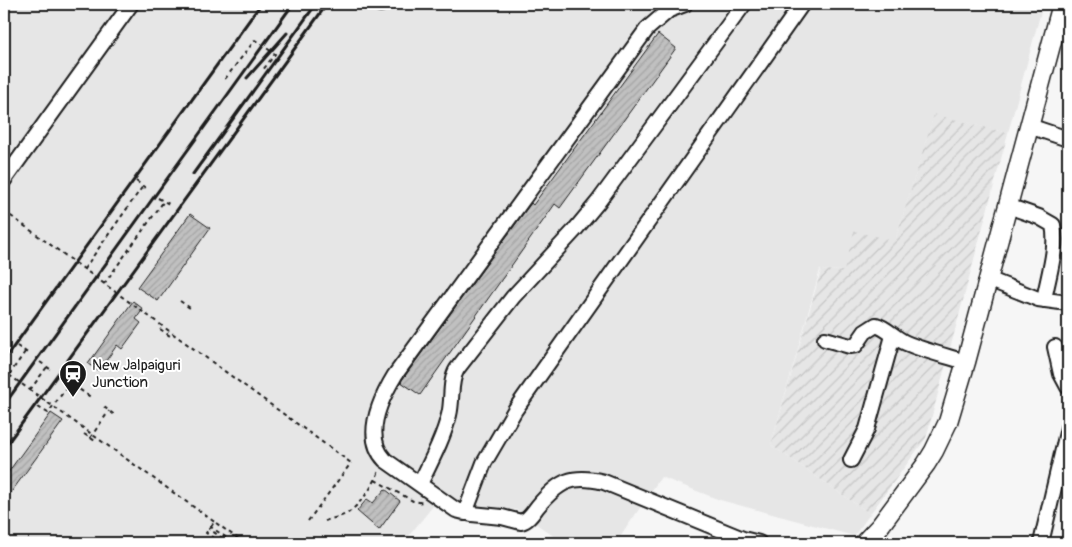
<svg xmlns="http://www.w3.org/2000/svg" width="1072" height="547" viewBox="0 0 1072 547" font-family="Pangolin,sans-serif">
<style>
.built{fill:#e6e6e6}
.industrial{fill:url(#industrial-furrows)}
.lines{fill:none;stroke-linecap:round;stroke-linejoin:round}
.stream{stroke:#727272;stroke-width:3}
.building{fill:url(#building-hatch);stroke:#1c1c1c}
.minor-casing{stroke:#1c1c1c;stroke-width:18}
.major-casing{stroke:#1c1c1c;stroke-width:21}
.path{stroke:#1c1c1c;stroke-width:2;stroke-dasharray:4 4;stroke-linecap:butt}
.minor{stroke:#fff;stroke-width:14}
.major{stroke:#fff;stroke-width:18}
.rail{stroke:#1c1c1c;stroke-width:3}
.path-bridge{stroke:#1c1c1c;stroke-width:2;stroke-dasharray:4 4;stroke-linecap:butt}
.labels{text-anchor:middle;stroke-width:4;stroke-linejoin:round;paint-order:stroke}
.poi-label{font-size:15px;fill:#1c1c1c;stroke:#fff;text-anchor:start}
</style>
<defs>
<pattern id="industrial-furrows" width="10" height="10" patternUnits="userSpaceOnUse" patternTransform="scale(1.25)"><rect width="10" height="10" fill="#e6e6e6"/><path d="M-1 1l2-2M0 10L10 0M9 11l2-2" fill="none" stroke="#c5c5c5"/></pattern>
<pattern id="building-hatch" width="6" height="6" patternUnits="userSpaceOnUse" patternTransform="scale(1.25)"><rect width="6" height="6" fill="#c0c0c0"/><path d="M-1 1l2-2M0 6l6-6M5 7l2-2" fill="none" stroke="#a4a4a4"/></pattern>
</defs>
<rect width="100%" height="100%" fill="#f6f6f6"/>
<filter id="ink" filterUnits="userSpaceOnUse"><feTurbulence type="fractalNoise" baseFrequency=".02" numOctaves="2"/><feDisplacementMap in="SourceGraphic" scale="10" xChannelSelector="R" yChannelSelector="G"/><feConvolveMatrix kernelMatrix="1 2 1 2 8 2 1 2 1" color-interpolation-filters="sRGB"/></filter>
<g filter="url(#ink)">
<path class="built" d="M4,4h1039l-35,129 -74,-18 -39,126 -51,30 -24,-1 -49,175 99,69 -16,22 -134,-36 -59,-23 -45,66h-53l-46,-33 -84,-4 -30,37h-399z"/>
<path class="industrial" d="M934,114l74,19 -82,305 -56,76 -99,-69 50,-175 23,1 10,-40 41,10z"/>
<g class="lines">
<path class="stream" d="M1063,356v-9l5,-15"/>
</g>
<path class="building" d="M658,34l18,14 -116,160 -5,-4 -135,191 -19,-13 1,-2 129,-177 2,2z
M190,214l20,14 -52,73 -21,-14z
M133,301l10,8 -7,10 5,4 -19,26 -5,-4 -18,26 -11,-7z
M51,413l12,8 -59,81v-24z
M385,489l15,12 -21,29 -22,-19 10,-12 6,4z"/>
<g class="lines">
<defs>
<path id="minor" d="M380,4h1
M685,4l-16,6 -22,19 -252,346c-14,23 -33,61 -10,85l71,50 16,4 30,3 19,5c8,-2 12,-10 17,-16 21,-25 34,-32 66,-24l139,57 16,4
M1029,126l39,13
M4,180l127,-176
M1008,206l31,11 14,8c5,24 -5,51 -9,75
M988,279l50,20 30,4
M825,339l25,7 6,-1 9,-13 11,-7c11,3 18,13 30,18 19,8 40,13 60,19
M1055,347l6,27 7,13
M851,460l16,-31 26,-93
M420,484c11,-23 23,-45 29,-69 4,-15 0,-33 8,-46l56,-72 61,-66 24,-29 146,-198
M465,513l19,-50 31,-53 287,-406
M1041,543l27,-115"/>
<path id="major" d="M864,543l16,-17 46,-62 8,-13 14,-29 18,-60 96,-358"/>
</defs>
<use href="#minor" class="minor-casing"/>
<use href="#major" class="major-casing"/>
<path class="path" d="M225,79l30,-39 20,14 -12,16
M136,181l11,8
M158,198l11,6
M84,269l59,-83
M104,284l60,-83
M180,301l13,9
M160,329l13,9
M17,346l12,8
M40,362l10,7
M9,375l16,-23
M60,376l32,22
M30,390l17,-23
M38,407l10,6 22,-30
M104,407l12,9
M84,434l13,8
M90,438l19,-27
M375,480l38,21 11,2
M308,521l43,-58
M325,521c7,-3 16,-4 23,-8 12,-9 27,-28 31,-43
M216,523l28,20
M211,527l3,-5
M221,543l-15,-10 5,-6 23,16"/>
<use href="#minor" class="minor"/>
<use href="#major" class="major"/>
<path class="rail" d="M247,78l40,-45
M193,174l123,-170
M4,360l257,-356
M4,405l289,-401
M4,448l323,-444"/>
<path class="path-bridge" d="M4,211l347,252
M9,375l207,148
M211,527l-2,2 21,14"/>
</g>
</g>
<defs>
<symbol id="station-pin" viewBox="-11 -11 22 30"><path d="M0 17L-7.5 6A9.5 9.5 0 1 1 7.5 6Z" fill="#1c1c1c" stroke="#fff"/><path d="M-3-6H3Q5-6 5-4V2Q5 4 3 4L4.5 6H3L1.5 4h-3L-3 6H-4.5L-3 4Q-5 4-5 2V-4Q-5-6-3-6ZM-3.5-4v3h7v-3ZM-3.5 1v1.5H-2V1ZM2 1v1.5H3.5V1Z" fill="#fff"/></symbol>
</defs>
<g fill-rule="evenodd">
<use href="#station-pin" x="57" y="358" width="32" height="43"/>
</g>
<g class="labels">
<g class="poi-label">
<text x="92" y="370">New Jalpaiguri<tspan x="92" dy="17">Junction</tspan></text>
</g>
</g>
<rect width="1072" height="547" fill="none" stroke="#fff" stroke-width="20"/>
<rect x="10" y="10" width="1052" height="527" fill="none" stroke="#1c1c1c" stroke-width="2" filter="url(#ink)"/>
</svg>
